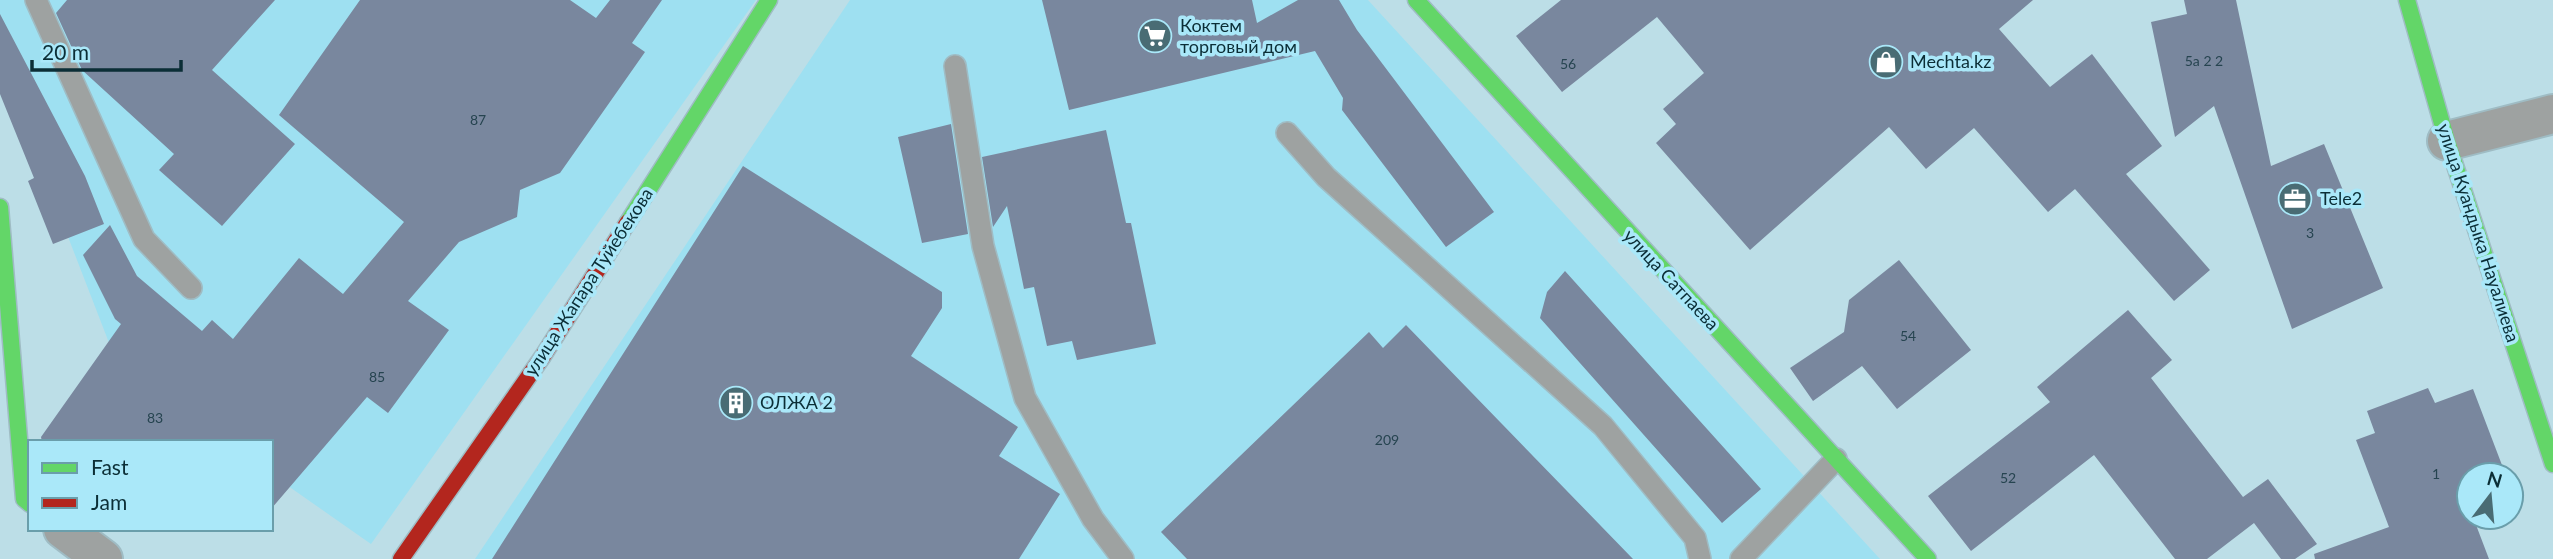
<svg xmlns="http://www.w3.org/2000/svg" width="2553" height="559" viewBox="0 0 2553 559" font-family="Lato,sans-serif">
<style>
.built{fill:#9ee0f1}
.building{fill:#79879e}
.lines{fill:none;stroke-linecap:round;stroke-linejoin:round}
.lane-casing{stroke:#9fbcc4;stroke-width:24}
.street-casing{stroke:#9fbcc4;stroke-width:42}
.fast-casing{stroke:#9fbcc4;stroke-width:19}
.jam-casing{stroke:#9fbcc4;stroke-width:19}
.lane{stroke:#9ea2a1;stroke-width:21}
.street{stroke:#9ea2a1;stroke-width:38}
.fast{stroke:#63d668;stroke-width:16}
.jam{stroke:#b3261e;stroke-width:16}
.labels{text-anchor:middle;stroke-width:7;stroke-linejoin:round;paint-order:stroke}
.number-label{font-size:14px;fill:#264450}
.poi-label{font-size:18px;fill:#0b2e36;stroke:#aae8f9;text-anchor:start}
.street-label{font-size:18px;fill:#0b2e36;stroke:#aae8f9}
</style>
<rect width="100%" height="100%" fill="#bcdee7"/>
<path class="built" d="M0,0h756l-385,544 -100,-70v-32l-153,-76 -118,-305z
M850,0h518l512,559h-1405z"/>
<path class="building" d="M67,0h208l-63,70 83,74 -73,82 -63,-56 15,-16 -92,-84 -26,-57z
M360,0h210l26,18 14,-18h52l-30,43 13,9 -85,121 -40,17 -3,27 -58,25 -51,59 41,29 -61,83 -21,-16 -96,112v-67h-229l-1,-5 80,-113 -6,-5 -32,-64 27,-30 27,51 65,55 10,-11 21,19 66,-81 44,36 61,-72 -125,-107z
M1042,0h210l5,23 41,-23h41l18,30 137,182 -48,35 -104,-137 1,-12 -28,-47 -246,59z
M1561,0h472l-34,29 51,58 42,-33 70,92 -36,28 84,96 -36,31 -99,-112 -27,23 -74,-84 -48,41 -37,-42 -139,123 -94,-107 20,-19 -13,-15 41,-36 -47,-56 -95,75 -46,-56z
M2184,0h52l35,166 53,-22 59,144 -91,41 -78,-223 -39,31 -24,-115 36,-8z
M0,14l85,162 19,48 -51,20 -25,-63 6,-3 -34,-84z
M951,124l17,110 -46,9 -24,-106z
M1106,130l20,93h5l25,121 -79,16 -5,-19 -25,5 -13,-59 -10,2 -17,-83 -14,21 -11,-70z
M743,166l199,126v16l-31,48 107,71 -19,29 61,38 -41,65h-527z
M1899,260l72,90 -74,59 -35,-43 -49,35 -23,-33 54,-36 5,-32z
M1565,271l196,218 -39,34 -182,-205 7,-26z
M2128,310l44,50 -21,18 92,119 25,-18 49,65 -22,15h-14l-27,-36 -47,36h-32l-81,-104 -123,96 -43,-55 122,-94 -13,-15z
M1406,325l227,234h-446l-26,-27 208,-200 14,16z
M2428,388l7,15 38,-14 32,84 -36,2v12l-7,2 7,19v9h4l16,42h-174l-1,-5 75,-27 -33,-87 19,-7 -8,-22z"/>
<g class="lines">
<defs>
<path id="lane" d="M36,0l108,239 47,49
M955,66l28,180 42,152 68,121 30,40
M1287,133l39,44 277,249 92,112 5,21
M1741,559l95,-100"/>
<path id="street" d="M2447,141l106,-27
M63,529l40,30"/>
<path id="fast" d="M1416,0l512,559
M2407,0l40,141 106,323
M0,207l24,292 6,5
M628,222l141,-222"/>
<path id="jam" d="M401,559l142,-203 85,-134"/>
</defs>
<use href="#lane" class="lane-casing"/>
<use href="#street" class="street-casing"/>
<use href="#fast" class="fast-casing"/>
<use href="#jam" class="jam-casing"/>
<use href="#lane" class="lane"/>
<use href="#street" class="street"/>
<use href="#fast" class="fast"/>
<use href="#jam" class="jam"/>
</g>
<defs>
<symbol id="supermarket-disc" viewBox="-11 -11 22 22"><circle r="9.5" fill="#496c74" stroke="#aae8f9"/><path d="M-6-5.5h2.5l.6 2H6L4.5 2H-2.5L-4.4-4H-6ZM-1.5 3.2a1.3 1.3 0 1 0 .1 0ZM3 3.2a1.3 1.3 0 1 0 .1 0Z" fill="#fff"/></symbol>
<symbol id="shop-disc" viewBox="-11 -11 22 22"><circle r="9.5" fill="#496c74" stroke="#aae8f9"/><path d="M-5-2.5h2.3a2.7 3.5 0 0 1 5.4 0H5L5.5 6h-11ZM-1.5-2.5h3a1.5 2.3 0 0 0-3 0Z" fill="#fff"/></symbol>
<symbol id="office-disc" viewBox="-11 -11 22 22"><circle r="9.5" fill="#496c74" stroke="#aae8f9"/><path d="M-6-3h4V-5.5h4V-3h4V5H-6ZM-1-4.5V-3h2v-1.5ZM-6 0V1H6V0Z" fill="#fff"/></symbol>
<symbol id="building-disc" viewBox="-11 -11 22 22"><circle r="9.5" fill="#496c74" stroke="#aae8f9"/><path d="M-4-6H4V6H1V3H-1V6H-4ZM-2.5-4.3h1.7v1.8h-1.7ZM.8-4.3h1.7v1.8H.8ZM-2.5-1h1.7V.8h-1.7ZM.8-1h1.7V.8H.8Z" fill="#fff"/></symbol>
</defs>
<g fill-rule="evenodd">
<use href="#supermarket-disc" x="1136" y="17" width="38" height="38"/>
<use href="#shop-disc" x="1867" y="43" width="38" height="38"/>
<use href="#office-disc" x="2276" y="180" width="38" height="38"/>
<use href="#building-disc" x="717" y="384" width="38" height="38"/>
</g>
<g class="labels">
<g class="number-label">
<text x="2204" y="66">5а 2 2</text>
<text x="1568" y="69">56</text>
<text x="478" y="125">87</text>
<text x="2310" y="238">3</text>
<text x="1908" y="341">54</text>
<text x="377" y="382">85</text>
<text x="155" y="423">83</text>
<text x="1387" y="445">209</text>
<text x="2436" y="479">1</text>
<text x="2008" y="483">52</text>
</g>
<g class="poi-label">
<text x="1180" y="32">Коктем<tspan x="1180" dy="21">торговый дом</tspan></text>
<text x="1910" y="68">Mechta.kz</text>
<text x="2320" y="205">Tele2</text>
<text x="760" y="409">ОЛЖА 2</text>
</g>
<g class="street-label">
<text transform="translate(2478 233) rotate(72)" y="6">улица Куандыка Науалиева</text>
<text transform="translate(1671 280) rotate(47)" y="6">улица Сатпаева</text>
<text transform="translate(589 282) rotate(-57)" y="6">улица Жапара Туйебекова</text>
</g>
</g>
<rect x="28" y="440" width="245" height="91" fill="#aae8f9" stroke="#6a9eab" stroke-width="2"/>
<rect x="42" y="463" width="35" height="10" fill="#63d668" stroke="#6a9eab" stroke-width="2"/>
<text x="91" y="475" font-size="21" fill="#0b2e36">Fast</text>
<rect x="42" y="498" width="35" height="10" fill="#b3261e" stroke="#6a9eab" stroke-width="2"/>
<text x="91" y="510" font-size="21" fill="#0b2e36">Jam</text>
<g transform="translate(2490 496) rotate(16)"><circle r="33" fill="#aae8f9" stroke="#6a9eab" stroke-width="2"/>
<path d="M0-5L12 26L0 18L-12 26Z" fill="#496c74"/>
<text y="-10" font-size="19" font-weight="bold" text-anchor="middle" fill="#0b2e36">N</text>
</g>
<path d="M32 60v10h149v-10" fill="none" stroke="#0b2e36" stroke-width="3.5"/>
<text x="42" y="60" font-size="21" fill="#0b2e36" stroke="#aae8f9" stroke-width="5" paint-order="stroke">20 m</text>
</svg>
